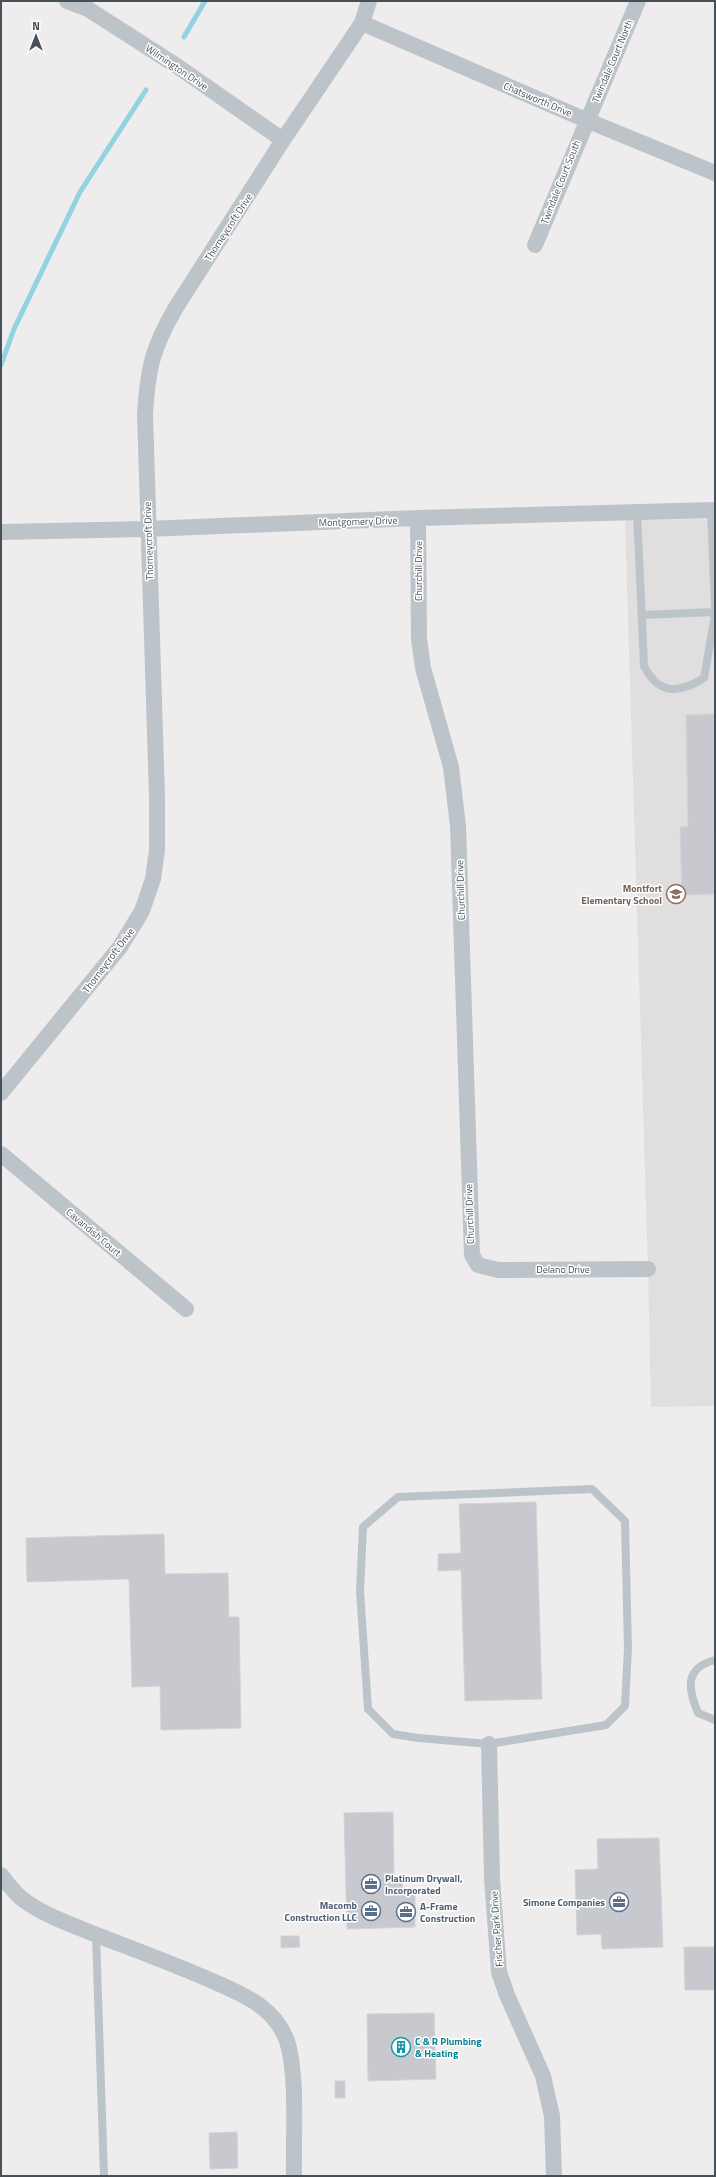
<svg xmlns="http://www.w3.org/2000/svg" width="716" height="2177" viewBox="0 0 716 2177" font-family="'Titillium Web',sans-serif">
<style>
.education{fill:#e0dede}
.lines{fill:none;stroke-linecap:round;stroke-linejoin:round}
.stream{stroke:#91d3e0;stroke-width:5}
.building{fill:#c7c9cf;stroke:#d1d3d7}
.lane{stroke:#bcc4ca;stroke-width:8}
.street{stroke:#bcc4ca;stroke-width:16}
.labels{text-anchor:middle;stroke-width:3;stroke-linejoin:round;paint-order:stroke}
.street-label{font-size:10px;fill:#475057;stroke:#fff}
.education-label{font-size:10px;font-weight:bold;fill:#785e54;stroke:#fff;text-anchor:end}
.service-label{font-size:10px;font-weight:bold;fill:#4e5e75;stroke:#fff;text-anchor:start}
.culture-label{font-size:10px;font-weight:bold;fill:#0d838f;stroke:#fff;text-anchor:start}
</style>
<rect width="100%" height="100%" fill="#efeced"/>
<path class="education" d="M715,519v887l-64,1 -3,-138 -23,-749z"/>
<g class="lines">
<path class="stream" d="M184,37l21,-36
M1,365l13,-36 66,-137 66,-102"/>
</g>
<path class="building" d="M715,714l-1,180 -32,1 -2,-68h8l-2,-112z
M536,1502l6,197 -77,2 -4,-131 -23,1v-17l23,-1 -2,-49z
M164,1534l1,40 63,-1 1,44h10l2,111 -80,2 -1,-44 -28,1 -3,-108 -102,3 -1,-44z
M393,1812l1,66h8l1,16h12v33l-68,2 -3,-116z
M659,1838l4,109 -61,2 -1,-15 -24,1 -2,-65 23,-1 -1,-30z
M281,1936h18l1,11 -19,1z
M684,1947h31v43h-30z
M434,2013l2,66 -68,2 -1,-67z
M335,2081h10v17h-10z
M237,2132l1,36 -28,1 -1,-36z"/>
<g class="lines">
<path class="lane" d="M711,510l4,98
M637,512l7,154c15,29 34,28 60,12l11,-63
M642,615l73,-3
M592,1489l33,32 3,127 -3,58 -19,19 -117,19 -71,-6 -25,-4 -25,-25 -8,-118 3,-64 35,-30z
M715,1660c-31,8 -27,29 -17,53l17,7
M96,1935l8,241"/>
<path class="street" d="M67,1l21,8 89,57 106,74
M362,23l224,97 129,53
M535,245l103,-244
M418,518l1,121 4,29 28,99 7,59 14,429 6,10 20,5 150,-1
M1,532l146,-3 271,-11 297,-8
M1,1093l119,-146 22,-36 11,-32 4,-29v-53l-12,-383c3,-46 7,-65 30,-105l108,-169 79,-117 7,-22
M1,1154l185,155
M489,1744l3,135 7,93 8,23 36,81 9,40 2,60
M1,1875c6,8 12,16 20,23 23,18 54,28 81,39 39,15 77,29 115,46 29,13 58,25 70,58 11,34 6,97 7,135"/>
</g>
<defs>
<symbol id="school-ring" viewBox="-11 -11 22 22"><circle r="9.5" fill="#fff" stroke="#8d6e63" stroke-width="1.5"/><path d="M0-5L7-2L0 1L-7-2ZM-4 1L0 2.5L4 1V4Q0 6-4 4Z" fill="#8d6e63"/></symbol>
<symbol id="office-ring" viewBox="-11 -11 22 22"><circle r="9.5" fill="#fff" stroke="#5c6f8a" stroke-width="1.5"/><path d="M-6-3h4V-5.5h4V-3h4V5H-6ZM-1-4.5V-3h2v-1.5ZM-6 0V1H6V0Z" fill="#5c6f8a"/></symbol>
<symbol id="building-ring" viewBox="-11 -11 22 22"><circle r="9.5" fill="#fff" stroke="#0f9aa8" stroke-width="1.5"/><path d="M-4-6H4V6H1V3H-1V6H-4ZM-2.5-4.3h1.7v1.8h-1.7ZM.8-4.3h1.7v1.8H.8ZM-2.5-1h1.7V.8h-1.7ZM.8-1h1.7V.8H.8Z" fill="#0f9aa8"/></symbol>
</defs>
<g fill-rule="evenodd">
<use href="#school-ring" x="665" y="883" width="22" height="22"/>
<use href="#office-ring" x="360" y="1873" width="22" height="22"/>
<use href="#office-ring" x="608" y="1891" width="22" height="22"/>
<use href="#office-ring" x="360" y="1900" width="22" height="22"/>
<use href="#office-ring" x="395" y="1901" width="22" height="22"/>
<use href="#building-ring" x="390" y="2036" width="22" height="22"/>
</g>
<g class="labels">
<g class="street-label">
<text transform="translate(612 61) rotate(-67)" y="4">Twindale Court North</text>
<text transform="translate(177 67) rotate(34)" y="4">Wilmington Drive</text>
<text transform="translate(538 99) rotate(23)" y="4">Chatsworth Drive</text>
<text transform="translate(560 182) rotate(-68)" y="4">Twindale Court South</text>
<text transform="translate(228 227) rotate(-57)" y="4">Thorneycroft Drive</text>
<text transform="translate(358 521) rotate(-2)" y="4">Montgomery Drive</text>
<text transform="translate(148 541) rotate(-92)" y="4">Thorneycroft Drive</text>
<text transform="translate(418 571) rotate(-90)" y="4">Churchill Drive</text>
<text transform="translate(460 890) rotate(-92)" y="4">Churchill Drive</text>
<text transform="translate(108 960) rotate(-53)" y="4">Thorneycroft Drive</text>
<text transform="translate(469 1214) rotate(-92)" y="4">Churchill Drive</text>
<text transform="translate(94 1232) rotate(40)" y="4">Cavandish Court</text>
<text x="563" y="1273">Delano Drive</text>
<text transform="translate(496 1929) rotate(-94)" y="4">Fischer Park Drive</text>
</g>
<g class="education-label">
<text x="662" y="892">Montfort<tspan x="662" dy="12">Elementary School</tspan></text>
</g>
<g class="service-label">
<text x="385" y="1882">Platinum Drywall,<tspan x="385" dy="12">Incorporated</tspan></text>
<text x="605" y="1906" text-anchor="end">Simone Companies</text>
<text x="357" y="1909" text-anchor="end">Macomb<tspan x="357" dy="12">Construction LLC</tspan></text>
<text x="420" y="1910">A-Frame<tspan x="420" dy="12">Construction</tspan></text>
</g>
<g class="culture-label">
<text x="415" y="2045">C &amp; R Plumbing<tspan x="415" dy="12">&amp; Heating</tspan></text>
</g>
</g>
<rect width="716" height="2177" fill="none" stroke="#475057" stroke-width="4"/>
<g transform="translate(36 36)" stroke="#ffffff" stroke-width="3" paint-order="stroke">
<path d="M0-3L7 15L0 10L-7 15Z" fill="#475057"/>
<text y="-6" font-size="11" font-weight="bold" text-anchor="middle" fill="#475057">N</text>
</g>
</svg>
